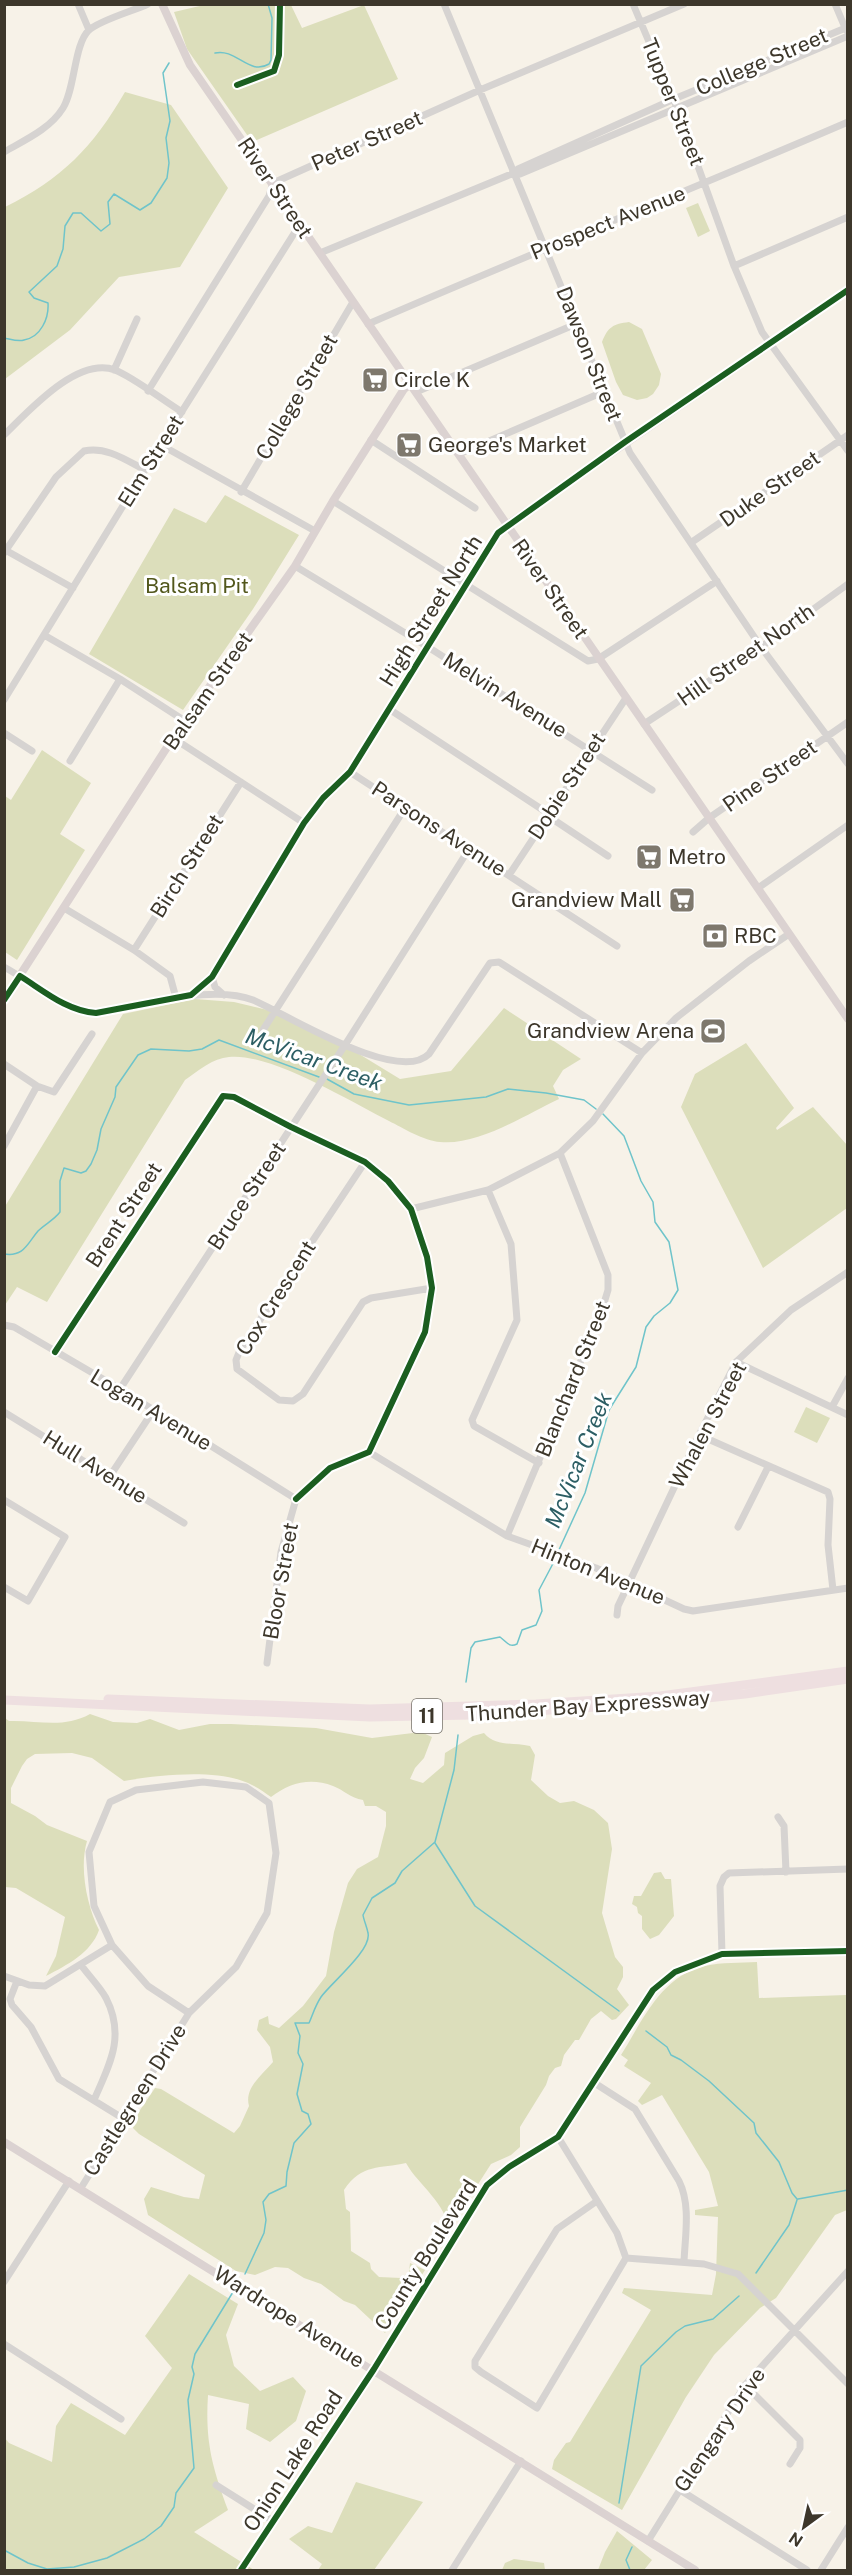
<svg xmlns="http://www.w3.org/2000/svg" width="852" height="2575" viewBox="0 0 852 2575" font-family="'Public Sans',sans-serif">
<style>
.green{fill:#dcdebb}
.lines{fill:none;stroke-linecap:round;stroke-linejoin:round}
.stream{stroke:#6fc4ca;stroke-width:1.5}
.minor{stroke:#d6d3d1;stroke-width:7}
.major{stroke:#dbd2d1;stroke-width:8}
.highway{stroke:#eedfe0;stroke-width:9}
.cycleway-casing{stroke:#fff;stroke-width:10}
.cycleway{stroke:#1b5e20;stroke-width:6}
.labels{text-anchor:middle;stroke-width:6;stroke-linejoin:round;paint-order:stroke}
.shield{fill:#fff;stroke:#77736b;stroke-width:1.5}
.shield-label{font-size:20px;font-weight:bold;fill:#3d372b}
.street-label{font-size:21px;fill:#3d372b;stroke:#fff}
.poi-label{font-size:21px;fill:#3d372b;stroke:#fff;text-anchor:start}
.park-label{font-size:21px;fill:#52571c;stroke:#fff}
.water-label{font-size:22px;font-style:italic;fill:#2c5e64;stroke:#fff}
</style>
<rect width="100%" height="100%" fill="#f7f2e8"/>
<path class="green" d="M204,5h87l11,23 62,-23 34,74 -146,63 -65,-93 -13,-37z
M125,92l46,13 57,83 -48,79 -61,10 -49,53 -65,49v-172c57,-28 88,-60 120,-115z
M698,203l12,28 -12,6 -12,-29z
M629,322l13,7 19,45 -2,11 -6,9 -6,4 -10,2 -14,-5 -7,-13 -14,-40c6,-15 11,-18 27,-20z
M225,495l74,40 -46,74 -70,101 -94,-56 85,-146 32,15z
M42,750l49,33 -31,51 25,16 -68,110 -12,-8v-156l6,4z
M195,999l39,3 42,10 70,34 54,33 51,-8 53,-63 77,51 -18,11 -10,16 6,13c-34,16 -81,47 -119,43 -16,-1 -37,-14 -51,-21 -38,-19 -120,-69 -160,-64 -16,1 -31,14 -44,23l-138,222 -30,-15 -12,18 -1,-97 119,-194z
M746,1043l48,65 -18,20 1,2 36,-23 34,38v63l-84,60 -82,-161 14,-33z
M806,1407l24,11 -13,25 -23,-11z
M90,1714l23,8 24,1 13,-4 29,11 31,-6h21l85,4 56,10 49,-6 11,5 -8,21 -9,10 -5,11 13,4 21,-18 1,-12 28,-17 11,-3c12,14 28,9 46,13l5,9 -4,25 17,16 12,7 14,-2 20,9 14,13 4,26 -10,64 13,44 8,10v10l-6,12 12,16 -13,14 -4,1 -11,-9 -10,8 -12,21h-4l-11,15 -3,11 -6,2 -6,8 -3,9 -26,42v20l-9,8 -20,9 -43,67c0,-27 -30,-46 -42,-68 -26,6 -44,0 -62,27l2,19 4,3 1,39 19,12 1,6 8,8 22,1 8,-6 1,-9 15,7 -40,63 -30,-28 -11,-4 -23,-17 -17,-6 -16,-10 -13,-1 -20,8 -19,-4 -88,-56 -4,-16 7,-12 33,10 15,2 6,-24 -66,-41 -6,-6 3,-12 19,-28 6,1 73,44 6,-7 9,-20c-5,-18 13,-31 24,-44l-3,-15 -13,-17 2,-10 9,-4 1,8 10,4 24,-22 23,-30 8,-44 14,-49 9,-14 21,-12 8,-31v-14l-10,-6h-11l-2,-6c-13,-2 -19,-10 -30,-14 -23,-9 -44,-3 -62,11 -6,-4 -12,-9 -19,-12 -32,-17 -93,-10 -128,-4l-32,-23 -20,-5 -37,1 -8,5 -5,7 -11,22v15l24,13 12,9 40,16c-8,27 0,65 12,89 -8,23 -32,35 -53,46l10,-20 9,-39 -49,-29 -11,-1v-169l4,3c29,-1 54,8 81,-7z
M661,1872l4,7h6l3,37 -15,19 -9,4 -8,-10v-13l-4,-3 -1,-6 -5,-3 2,-8h7l13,-23z
M757,1962l2,36 87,-3 1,215 -12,5 -59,83 -16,10 -46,47 -28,42 -64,113 -70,-41 2,-9 12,-17 4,-1 81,-132 -29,-17 2,-5 88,7 4,-21 2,-57 -23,-2v-5l23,-4 -9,-34 -47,-77 -20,10 -4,-4 13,-18 -27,-17 4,-6 -7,-5c22,-35 40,-79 84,-89 17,-4 35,-3 52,-4z
M189,2274l49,30 -12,31 8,31 26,25 33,-14 13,14 -10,30 -26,21 -24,-13 3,-25 -41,-9c-3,46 4,72 20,115l-34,22 60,38h-249l-1,-133 5,6 43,19 4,-36 15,-23 54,32 47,-67 -27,-32z
M356,2482l67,20 -49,68h-56l4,-6 -33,-25 19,-13 24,7z
M617,2531l35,29 -8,10h-46l7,-18z
M514,2559l30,4 1,7h-43l3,-7z"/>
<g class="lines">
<path class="stream" d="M215,53c21,-5 34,23 54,11l2,-4 1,-42 -4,-14
M4,338c6,1 14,4 20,2 17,-3 25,-22 24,-37l-14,-5 -5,-6 28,-26 6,-17 2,-23 8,-13h8l20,18 9,-7 -2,-22 6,-8 26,16 11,-7 16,-25 2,-15 -3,-25 4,-17 -7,-48 6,-10
M327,1079l27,15 55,11 77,-8 22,-8 38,4 38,7 12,9
M4,1254c20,3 23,-10 34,-23 7,-7 16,-11 22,-19v-31l4,-13 17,5 5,-2 5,-7 6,-14 4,-21 14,-32 1,-10 22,-32 13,-6 38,2 13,-2 17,-9 100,37
M558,1552l27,-59 24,-83 27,-43 10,-40 8,-11 16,-13 8,-13 -9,-48 -14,-20 -2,-20 -12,-21 -17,-45 -21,-22
M466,1682l5,-34 4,-6 25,-5c7,5 9,11 17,7l5,-14 14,-5 6,-14 -3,-21 18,-34
M435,1843l40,63 144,105
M646,2031l21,16 4,8 10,5 28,21 45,42 2,10 23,29 13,31 5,6
M798,2199l50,-9
M756,2273l33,-48 8,-25
M245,2274l19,-41 2,-13 -3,-18 6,-8 17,-8 1,-14 7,-29 17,-19 -3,-10 -6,-3 -5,-17 6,-30 -5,-11 2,-17 -5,-13h14c4,-9 6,-17 12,-26 10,-14 51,-47 47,-64 -1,-6 -4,-12 -5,-18l9,-17 23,-15 7,-12 33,-29 19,-72 4,-35
M619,2503l22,-137 35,-34 9,-6 28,-7 26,-23
M4,2550l24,13 19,6 27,-2 33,-9 37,-19 17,-13 13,-19 2,-14 18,-25 -6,-68 6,-26 -2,-7 3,-13 38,-62
M630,2570l-4,-10 6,-13"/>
<path class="minor" d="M78,4l11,26
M444,4l186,449 131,194 87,117
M633,4l44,104 57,158 28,66 86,119
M835,4l11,26
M4,152c21,-12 46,-23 59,-44 12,-19 11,-64 26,-78 11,-10 44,-19 59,-26
M514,173l6,1 328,-138
M320,253l194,-80 4,-4 156,-70 174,-72
M734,266l114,-49
M368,324c159,-69 320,-133 480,-202
M114,370l23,-51
M148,391l121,-195 4,-13 207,-93 204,-86
M416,392l160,-68
M4,435c24,-23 73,-79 111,-65 18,7 49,31 67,42
M371,440l104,68
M161,445l154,86
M459,454l144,-62
M241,492l112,-190
M333,501l255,160 10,-2 119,-78
M692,542l156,-107
M7,551l66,37
M4,553l52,-76 28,-26c22,-5 42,9 61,19
M295,566l133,81 224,143
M44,635l76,44 65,42
M4,700l141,-230 155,-246
M389,709l160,105
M644,724l117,-77 87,-63
M4,733l28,18
M173,738l131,85
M70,761l50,-82
M350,772l267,174
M548,816l60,40
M693,832l16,-14 139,-96
M509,875l117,-177
M758,888l90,-63
M64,908l70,42 36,26 6,22
M134,950l107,-168
M4,967c30,16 58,44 92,46 41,-8 118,-29 157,-13 35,15 145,85 176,54l61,-91 9,-1 143,91
M212,977l3,10 9,8
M191,995l21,-18 92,-154 19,-25 27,-26 133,-215 15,-24 9,-8
M263,1030l142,-222
M4,1064l33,22 17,6 38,-58
M4,1146l33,-60
M365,1162l-125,188 -4,10 1,9 42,31 14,1 10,-7 60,-92 8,-4 61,-10
M488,1190l23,54 6,76 -45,100 2,6 65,37
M411,1209l77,-19 72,-37 33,-32 49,-68 34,-35 73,-57 40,-27
M4,1325l10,2 106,62 176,110
M55,1352l168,-256 11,1 57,30 74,35 23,19 23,28 16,48 5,31 -7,44 -56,120 -39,16 -34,31
M736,1362l112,53
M120,1389l225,-344 124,-196
M832,1407l16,-29
M4,1412l180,111
M699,1435l129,57 2,7 -2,46 5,45
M369,1452l138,84 89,32 88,41 9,2 155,-23
M110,1476l43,-65
M4,1500l61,37 -37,64 -24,-14
M738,1527l30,-60
M507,1536l94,-223 7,-23v-15l-48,-122
M617,1615l1,-9 11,-23 70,-148 37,-73 55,-52 57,-38
M267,1663l14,-111 15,-53
M778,1817l6,9 2,46
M722,1954l-2,-68 4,-9 5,-4 119,-4
M81,1965c8,11 19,22 25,33 20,39 3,67 -12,102
M4,1976l25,9 16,1 67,-41
M17,1981l-7,18 2,6 19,22 28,52 65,40
M593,2082l42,27 44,72c12,24 6,55 5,81
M558,2137l59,96 9,25 -89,150 -56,-36 -6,-5v-6l82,-132 40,-28
M81,2188l108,-175 47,-46 31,-54 9,-60 -7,-50 -23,-16 -43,-5 -67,8 -26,12 -21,50 5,54 18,39 36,41 41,27
M626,2258l78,6 34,10 110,110
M4,2282l65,-101
M4,2344l117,75
M745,2385l55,55v8l-10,16
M216,2485l57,36
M680,2490l127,80
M648,2541l97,-156 103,-114
M241,2570l133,-201 113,-184 22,-18 49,-30 95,-147 22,-18 47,-18 126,-3
M452,2570l69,-109
M821,2570l27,-43"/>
<path class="major" d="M162,4l28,61 658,954
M507,525l341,-235
M4,1000l169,-262 122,-172 38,-65 71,-112 7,-5
M4,2142l691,428"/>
<path class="highway" d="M108,1699l262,10 166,-5 124,-8 188,-25
M4,1700l366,17 101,-2 188,-12 86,-9 103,-15"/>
<defs>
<path id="cycleway" d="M237,85l37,-14 5,-16 1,-51
M4,1000l16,-24c24,15 47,35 76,37l95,-18 21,-18 92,-154 19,-25 27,-26 148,-239 127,-91 223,-152
M55,1352l168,-256 11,1 57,30 74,35 23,19 23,28 16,48 5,31 -7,44 -56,120 -39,16 -34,31
M241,2570l133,-201 113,-184 22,-18 49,-30 95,-147 22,-18 47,-18 126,-3"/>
</defs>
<use href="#cycleway" class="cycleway-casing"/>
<use href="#cycleway" class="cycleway"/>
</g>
<defs>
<symbol id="supermarket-square" viewBox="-11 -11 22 22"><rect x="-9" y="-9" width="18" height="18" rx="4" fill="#7e786d" stroke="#fff"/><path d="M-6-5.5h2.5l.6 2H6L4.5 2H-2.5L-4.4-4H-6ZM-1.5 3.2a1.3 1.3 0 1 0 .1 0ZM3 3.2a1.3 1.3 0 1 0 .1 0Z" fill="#fff"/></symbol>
<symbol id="bank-square" viewBox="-11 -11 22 22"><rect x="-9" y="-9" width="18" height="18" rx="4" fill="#7e786d" stroke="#fff"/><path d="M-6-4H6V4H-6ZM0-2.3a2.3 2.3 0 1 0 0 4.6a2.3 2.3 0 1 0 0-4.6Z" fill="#fff"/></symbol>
<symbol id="stadium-square" viewBox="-11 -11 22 22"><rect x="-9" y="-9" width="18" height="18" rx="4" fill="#7e786d" stroke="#fff"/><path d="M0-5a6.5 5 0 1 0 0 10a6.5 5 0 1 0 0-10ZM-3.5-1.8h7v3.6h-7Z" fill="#fff"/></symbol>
</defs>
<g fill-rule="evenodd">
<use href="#supermarket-square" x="360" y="365" width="30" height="30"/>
<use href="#supermarket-square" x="394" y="430" width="30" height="30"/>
<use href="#supermarket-square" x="634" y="842" width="30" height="30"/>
<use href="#supermarket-square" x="667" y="885" width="30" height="30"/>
<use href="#bank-square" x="700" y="921" width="30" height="30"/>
<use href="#stadium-square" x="698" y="1016" width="30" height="30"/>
</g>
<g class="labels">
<rect class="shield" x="412" y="1699" width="30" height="34" rx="4.5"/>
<g class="shield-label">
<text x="427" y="1723">11</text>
</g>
<g class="street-label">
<text transform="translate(762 62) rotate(-23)" y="7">College Street</text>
<text transform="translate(673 102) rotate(68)" y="7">Tupper Street</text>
<text transform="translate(367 141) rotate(-24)" y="7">Peter Street</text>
<text transform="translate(275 188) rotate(56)" y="7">River Street</text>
<text transform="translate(608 223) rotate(-22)" y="7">Prospect Avenue</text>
<text transform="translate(589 354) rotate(68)" y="7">Dawson Street</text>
<text transform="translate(297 397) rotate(-60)" y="7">College Street</text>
<text transform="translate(151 461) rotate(-58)" y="7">Elm Street</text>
<text transform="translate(770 489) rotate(-35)" y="7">Duke Street</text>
<text transform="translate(550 589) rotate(55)" y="7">River Street</text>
<text transform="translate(431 611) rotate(-58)" y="7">High Street North</text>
<text transform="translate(746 655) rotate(-35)" y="7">Hill Street North</text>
<text transform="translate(208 691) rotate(-55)" y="7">Balsam Street</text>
<text transform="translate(505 695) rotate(32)" y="7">Melvin Avenue</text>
<text transform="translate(770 776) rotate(-35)" y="7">Pine Street</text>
<text transform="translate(567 786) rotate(-57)" y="7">Dobie Street</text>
<text transform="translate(439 829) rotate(33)" y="7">Parsons Avenue</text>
<text transform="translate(187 866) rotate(-58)" y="7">Birch Street</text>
<text transform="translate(247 1196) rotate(-57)" y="7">Bruce Street</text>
<text transform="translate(124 1215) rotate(-57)" y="7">Brent Street</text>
<text transform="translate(276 1298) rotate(-58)" y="7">Cox Crescent</text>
<text transform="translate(573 1379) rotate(-68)" y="7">Blanchard Street</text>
<text transform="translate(151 1410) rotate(31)" y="7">Logan Avenue</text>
<text transform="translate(708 1425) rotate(-62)" y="7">Whalen Street</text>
<text transform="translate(95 1467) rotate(32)" y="7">Hull Avenue</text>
<text transform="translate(598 1572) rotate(22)" y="7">Hinton Avenue</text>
<text transform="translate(281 1581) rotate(-80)" y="7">Bloor Street</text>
<text transform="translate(588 1706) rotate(-4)" y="7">Thunder Bay Expressway</text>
<text transform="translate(135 2100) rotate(-58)" y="7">Castlegreen Drive</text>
<text transform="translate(426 2255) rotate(-58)" y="7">County Boulevard</text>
<text transform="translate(289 2317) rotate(32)" y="7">Wardrope Avenue</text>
<text transform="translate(720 2430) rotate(-56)" y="7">Glengary Drive</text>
<text transform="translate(293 2461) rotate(-57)" y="7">Onion Lake Road</text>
</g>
<g class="poi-label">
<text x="394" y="387">Circle K</text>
<text x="428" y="452">George's Market</text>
<text x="668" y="864">Metro</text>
<text x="662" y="907" text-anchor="end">Grandview Mall</text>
<text x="734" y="943">RBC</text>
<text x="694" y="1038" text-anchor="end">Grandview Arena</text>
</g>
<g class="park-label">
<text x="197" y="593">Balsam Pit</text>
</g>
<g class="water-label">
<text transform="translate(314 1059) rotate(20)" y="8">McVicar Creek</text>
<text transform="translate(578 1460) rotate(-68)" y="8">McVicar Creek</text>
</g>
</g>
<rect width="852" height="2575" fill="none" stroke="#3d372b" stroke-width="12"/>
<g transform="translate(804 2527) rotate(213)" stroke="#ffffff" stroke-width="4.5" paint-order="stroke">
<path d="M0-4.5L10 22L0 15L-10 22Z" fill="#3d372b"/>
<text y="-9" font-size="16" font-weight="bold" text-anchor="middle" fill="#3d372b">N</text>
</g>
</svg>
